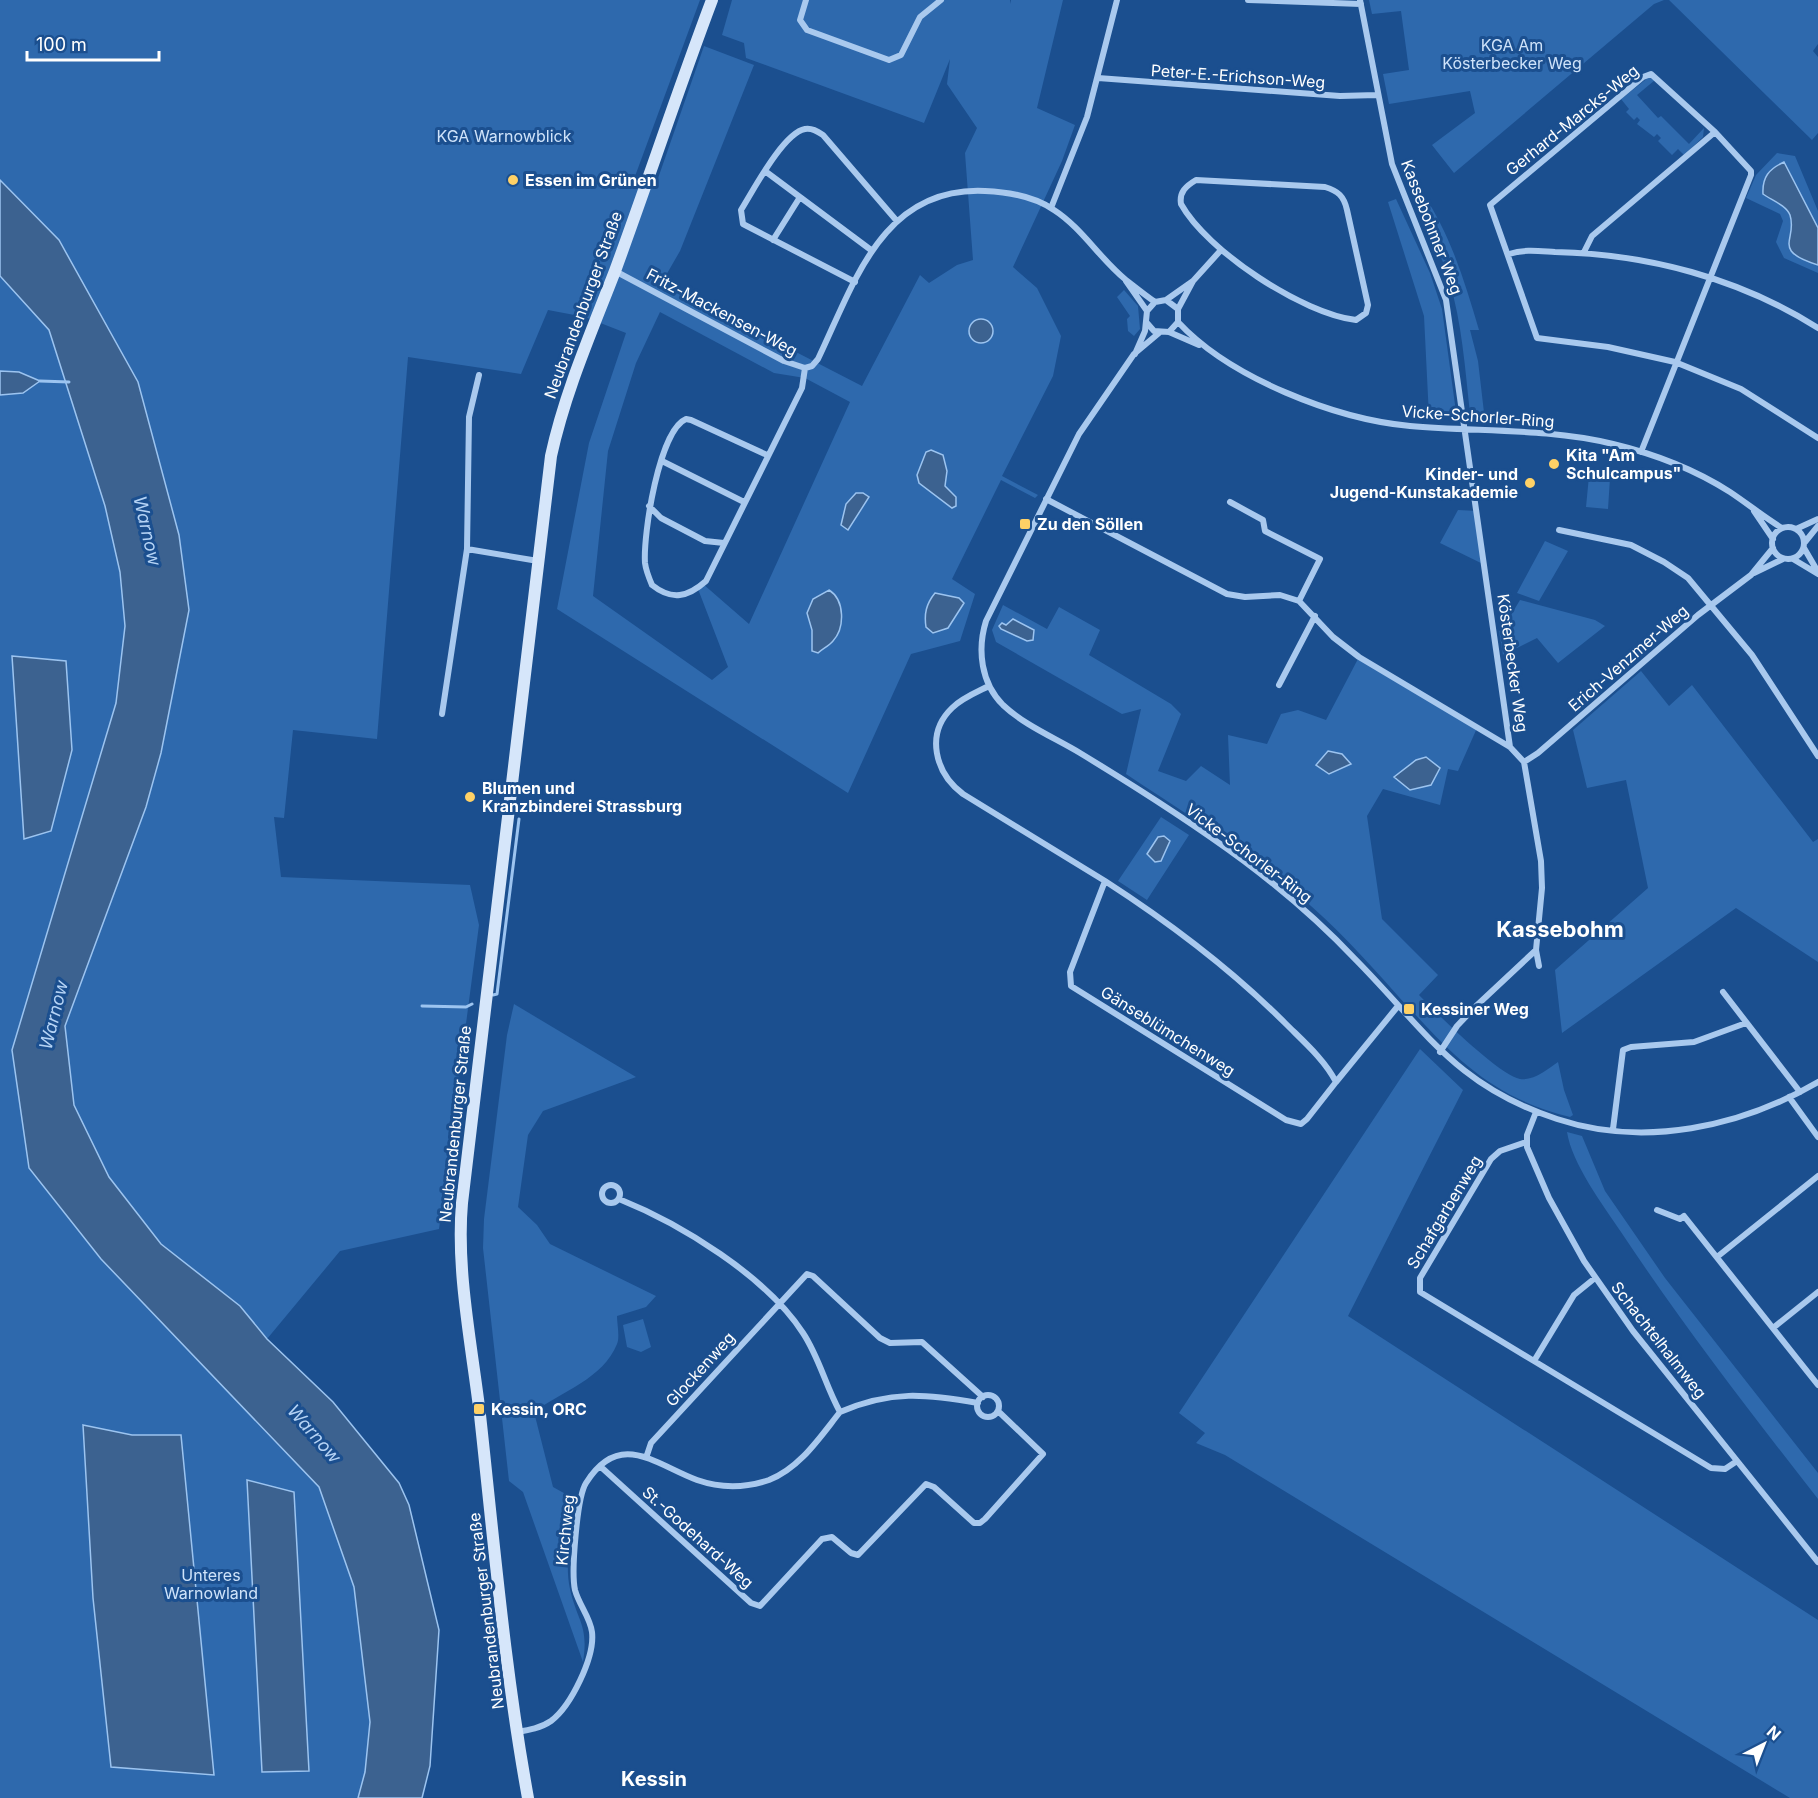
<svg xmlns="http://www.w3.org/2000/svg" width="1818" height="1798" viewBox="0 0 1818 1798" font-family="Inter,sans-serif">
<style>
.green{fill:#2e69ad;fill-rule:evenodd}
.water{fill:#3c6290;stroke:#9cc4f0;stroke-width:1.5}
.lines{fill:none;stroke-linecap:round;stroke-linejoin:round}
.stream{stroke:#9cc4f0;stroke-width:3}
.street{stroke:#a9c9ee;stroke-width:6}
.secondary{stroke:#d6e6fa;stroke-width:12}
.poi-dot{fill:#ffd166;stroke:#1b4f8f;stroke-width:2}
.labels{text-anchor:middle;stroke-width:6;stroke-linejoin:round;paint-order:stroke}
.park-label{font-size:16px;fill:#cfe3fa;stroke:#1b4f8f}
.street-label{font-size:16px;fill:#fff;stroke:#1b4f8f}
.poi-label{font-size:16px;font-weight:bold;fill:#fff;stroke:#1b4f8f;text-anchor:start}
.water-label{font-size:18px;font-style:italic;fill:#b5d3f5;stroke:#1b4f8f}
.quarter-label{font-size:20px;font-weight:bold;fill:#fff;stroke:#1b4f8f}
.district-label{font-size:22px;font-weight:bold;fill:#fff;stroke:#1b4f8f}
</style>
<rect width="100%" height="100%" fill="#1b4f8f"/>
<path class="green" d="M0,0h700l-66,179 21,8 49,-141 50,19 -74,186 -15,26 32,24 165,85 58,-111 9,8 28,-18 16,-5 -8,-107 12,-25 -30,-44 3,-25 -26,64 -178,-65 -2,-15 -22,-8 10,-35h278v4l1,-4h52l-26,108 38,17 -13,36 -49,106 24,21 24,48 -8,40 -51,100 36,19 -3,3 -34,-18 -49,99 23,15 -15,47 -49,13 -63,139 -291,-184 32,-166 37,-110 -41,-16 -37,-7 -27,64 -113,-17 -31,382 -84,-9 -9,88 -10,-1 7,60 189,8 9,40 -40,304 -99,22 -73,88 66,63 66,81 10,22 30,125 -9,136 -8,32h-422zM660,312l114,61 31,5 45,24 -101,222 -46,-40 -5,5 30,78 -16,13 -119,-84 15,-145 28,-88z
M1369,0h295l-10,4 -200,169 -22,-28 43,-32 -5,-22 -81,13 -6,-30 26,-4 -8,-59 -29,3z
M1669,0h149v44l-5,7 5,6v76l-6,7z
M1649,77l6,3 -18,15 21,23 3,-2 28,28 15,-16 -1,9 -19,18 -6,-6 -6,6 -14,-14 3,-3 -4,-4 -3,3 -17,-13 3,-4 -3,-3 -3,3 -8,-8 3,-3 -8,-10z
M1777,153l18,3 23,55v62l-34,-15 -8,-16 7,-21 -3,-7 -34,-16 10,-23z
M1423,194c28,41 42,89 56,136h-9l8,31 7,60h-5l-10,-8c-5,-45 -8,-90 -21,-133 -8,-28 -23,-54 -35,-81z
M1396,199l34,74 12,36 14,103 -4,5h-23l-5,-101 -36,-114z
M1124,290l14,16 2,23 -6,7 -6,-5 -1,-12 3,-3 -13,-19z
M1589,476l21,2 -2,31 -22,-2z
M1458,510l19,1 8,54 -45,-22z
M1545,541l23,10 -29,50 -22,-8z
M1520,600l75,20 10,6 -47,37 -21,-25 -34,17 -4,-24 3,-1z
M1003,605l44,24 12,-22 41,23 -11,25 82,49 10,10 -23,57 28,10 15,-15 29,19 -2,-50 39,9 14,-30 17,-4 28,10 33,-63 118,71 -19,43 -10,-2 -8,36 -57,-16 -16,27 15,103 56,56 -19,20c17,18 80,80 101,84 14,2 28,-10 38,-17l6,28 9,25 -3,2c-70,-17 -110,-53 -157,-105l3,-3 -7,-7 -3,3c-30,-34 -60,-68 -95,-99 -56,-50 -122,-90 -185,-132l15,-65 -19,5 -126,-72 -4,-12z
M1641,671l28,35 23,-21 121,157 5,-3v123l-82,-54 -174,125 -7,-63 93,-82 -22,-108 -39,8 -14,-58z
M1161,817l28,18 -42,65 -29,-19z
M514,1004l122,73 -93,34 -15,24 -10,72 19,18 13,19 106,52 -10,11 -29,9c0,8 3,21 0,28 -14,35 -55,47 -83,68l19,75 18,10 3,7c-2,28 -10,58 -4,85 7,32 19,36 13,73l-60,-170 -14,-11 -26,-233 1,-29 23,-184z
M1420,1049l43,41 -115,226 470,304v178h-28l-565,-343 -29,-12 9,-10 -26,-20z
M1567,1132l15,4 23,55 60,87 153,195v26c-68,-87 -136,-175 -197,-267 -18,-27 -49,-68 -54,-100z
M643,1319l8,28 -10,5 -14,-5 -4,-22z"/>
<path class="water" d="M1784,162l34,66v37c-48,-15 -20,-25 -28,-50 -4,-10 -19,-15 -27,-21 -1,-17 6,-25 21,-32z
M0,180l59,60 79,142 41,153 10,75 -28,143 -15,54 -81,219 9,79 35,72 52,67 79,62 27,33 66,63 66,81 10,22 30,125 -9,136 -8,32h-64l7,-26 5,-50 -16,-135 -35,-100 -218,-228 -72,-91 -17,-118 104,-347 9,-77 -5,-54 -15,-66 -56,-176 -49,-54z
M969 331a12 12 0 1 1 24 0a12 12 0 1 1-24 0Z
M0,371l19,1 21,9 -17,12 -23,2z
M931,450l12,5 4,16 -2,15 11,11v9l-4,2 -33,-25 -2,-8 9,-23z
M856,493h7l6,4 -21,33 -7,-5 5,-21z
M829,590c16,10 16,38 4,51 -4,5 -11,8 -15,12l-6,-2v-21l-5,-17 6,-14z
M935,593l24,5 5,5 -16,25 -15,5 -7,-6c-2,-13 0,-23 9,-34z
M1013,619l21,11 -1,10 -6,1 -26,-12 -2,-3 3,-3 4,2z
M12,656l54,5 6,89 -21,81 -27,8z
M1328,751l14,3 9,10 -22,10 -13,-9z
M1426,757l14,11 -9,17 -21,5 -16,-13 22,-17z
M1164,836l6,5 -9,20 -6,1 -8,-8 11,-17z
M83,1425l49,10h49l33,340 -103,-8 -18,-169z
M247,1480l47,12 15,279 -47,1z"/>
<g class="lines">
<path class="stream" d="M40,381l29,1
M493,995l4,-1 22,-175
M422,1006l44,1 6,-3"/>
<path class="street" d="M806,0l-6,20 7,10 82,30 12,-5 19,-38 21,-17
M1248,0l113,4
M1360,0l32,164 54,136 64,447
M1098,78l242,18 37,-1
M765,171l106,79
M1196,180l129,7c13,4 19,9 22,23l21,95 -2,8 -10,7c-53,-6 -149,-69 -175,-116 -2,-12 5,-18 15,-24z
M1051,208l36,-91 30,-117
M773,240l27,-43
M1584,252l8,-16 123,-104
M1509,254c16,-5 29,-3 46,-2 92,2 184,26 263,76
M615,271l169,90 21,7 7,-2 6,-7c36,-75 64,-173 167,-168 23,1 49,5 69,19 28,18 46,49 72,70 9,7 19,15 29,22
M1126,281l21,30
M855,282l-112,-58 -2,-14c12,-19 42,-77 64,-81 7,-1 12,2 18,6l73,85
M1166,300l27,-19
M1178,309l15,-28 28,-31
M1178,322c52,56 157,97 232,104 68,6 138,2 203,18 42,10 81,25 117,48 18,12 34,25 52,36
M1147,323l7,8 15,1 30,13
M1159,333l-25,21 -55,80 -93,187c-9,29 -5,62 17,84 21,20 52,33 77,48 56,34 111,69 164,108 40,30 78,63 112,99 70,71 100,126 201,159 87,29 184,8 261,-37
M1135,354l10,-23 2,-20 8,-9 11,-2 12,9v13l-9,10
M1641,452l110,-277v-4l-36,-39 -64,-58 -8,3 -153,128 47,133 71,9 67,15 66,27 77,49
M767,455l-76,-35 -5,-1c-27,11 -43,116 -41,144 1,8 4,15 7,22 20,16 36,12 54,-4l96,-193 3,-20
M662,461l82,41
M1046,499l181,95 18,3 35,-2 19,6 34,36 26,20 151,90 14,15 17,99 1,27 -6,62 3,16
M1230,502l33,18 2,11 55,28 -21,42
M649,506l12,12 44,23 19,2
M1754,511l19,28
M1772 543a16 16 0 1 1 32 0a16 16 0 1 1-32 0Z
M1796,529l22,-10
M1559,530l72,15 33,17 24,16 64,77 66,101
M1805,542l13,-16
M1804,548l14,24
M467,549l71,12
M1793,559l25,15
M1754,573l29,-14
M1279,685l36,-69
M989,686c-12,6 -27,12 -37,22 -27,26 -17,65 11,86l142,87
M442,714l25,-165 2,-132 10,-42
M1524,762l14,-9 160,-138 53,-40 22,-27
M1105,881c65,42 125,87 180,142 18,18 40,37 51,59l-29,37 -6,5 -15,-4 -215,-134 -1,-14z
M1723,992l77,100
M1440,1052l17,-26 17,-18 62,-58
M1336,1082l62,-76
M1789,1097l29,40
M1536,1112l-9,23v12l22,51 35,63 49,70 185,231
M1613,1129l10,-79 8,-3 63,-5 52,-19
M1526,1142l-26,9 -9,8 -71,119v14l114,69 40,-66 21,-17
M602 1194a9 9 0 1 1 18 0a9 9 0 1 1-18 0Z
M619,1199c62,25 147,77 184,134 16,24 23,54 37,79 51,-22 86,-18 138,-9
M1657,1210l23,9 4,-3 134,169
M1717,1257l101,-81
M1773,1328l45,-36
M1534,1361l177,107 14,1 12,-8
M977 1406a11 11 0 1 1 22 0a11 11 0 1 1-22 0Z
M647,1455l4,-12 156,-169 6,2 67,62 10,5 32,-1 61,55
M601,1467l150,136 9,3 62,-67 10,-2 19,16 7,2 68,-71 8,3 40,36h6l5,-4 58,-65 -45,-43
M517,1732c12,-2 24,-4 34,-11 20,-15 44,-64 41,-89 -2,-15 -13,-27 -17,-42 -4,-18 2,-93 11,-107 34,-54 70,-18 111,-3 23,8 48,8 72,0 31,-12 51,-43 71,-68"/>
<path class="secondary" d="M528,1798c-23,-126 -34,-255 -48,-383 -8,-68 -24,-144 -18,-212l89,-747c14,-64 40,-123 64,-185 33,-90 63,-181 97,-271"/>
</g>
<g class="poi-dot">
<circle cx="513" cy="180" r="6"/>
<circle cx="1554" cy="464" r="6"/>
<circle cx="1530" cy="483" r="6"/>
<rect x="1019" y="518" width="12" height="12" rx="3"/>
<circle cx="470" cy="797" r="6"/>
<rect x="1403" y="1003" width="12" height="12" rx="3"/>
<rect x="473" y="1403" width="12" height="12" rx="3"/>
</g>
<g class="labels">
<g class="park-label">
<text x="1512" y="51">KGA Am<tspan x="1512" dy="18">Kösterbecker Weg</tspan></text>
<text x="504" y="142">KGA Warnowblick</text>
<text x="211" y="1581">Unteres<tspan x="211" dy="18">Warnowland</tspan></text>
</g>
<g class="street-label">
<text transform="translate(1238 76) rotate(4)" y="6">Peter-E.-Erichson-Weg</text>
<text transform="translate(1572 120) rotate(-39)" y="6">Gerhard-Marcks-Weg</text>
<text transform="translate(1432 227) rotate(69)" y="6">Kassebohmer Weg</text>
<text transform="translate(583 305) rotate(-70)" y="6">Neubrandenburger Straße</text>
<text transform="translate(722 312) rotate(28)" y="6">Fritz-Mackensen-Weg</text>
<text transform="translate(1478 416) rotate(4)" y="6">Vicke-Schorler-Ring</text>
<text transform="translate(1628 658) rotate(-41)" y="6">Erich-Venzmer-Weg</text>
<text transform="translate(1513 663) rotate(82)" y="6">Kösterbecker Weg</text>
<text transform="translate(1249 853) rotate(37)" y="6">Vicke-Schorler-Ring</text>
<text transform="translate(1168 1031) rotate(32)" y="6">Gänseblümchenweg</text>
<text transform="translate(455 1124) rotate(-84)" y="6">Neubrandenburger Straße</text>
<text transform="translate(1444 1212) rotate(-59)" y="6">Schafgarbenweg</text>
<text transform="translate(1659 1340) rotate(52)" y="6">Schachtelhalmweg</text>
<text transform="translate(700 1369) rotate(-48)" y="6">Glockenweg</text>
<text transform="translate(565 1530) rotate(-84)" y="6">Kirchweg</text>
<text transform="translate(698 1537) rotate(42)" y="6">St.-Godehard-Weg</text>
<text transform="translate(486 1611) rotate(-97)" y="6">Neubrandenburger Straße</text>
</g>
<g class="poi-label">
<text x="525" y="186">Essen im Grünen</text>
<text x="1566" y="461">Kita "Am<tspan x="1566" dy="18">Schulcampus"</tspan></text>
<text x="1518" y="480" text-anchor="end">Kinder- und<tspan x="1518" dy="18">Jugend-Kunstakademie</tspan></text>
<text x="1037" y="530">Zu den Söllen</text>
<text x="482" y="794">Blumen und<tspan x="482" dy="18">Kranzbinderei Strassburg</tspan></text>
<text x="1421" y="1015">Kessiner Weg</text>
<text x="491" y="1415">Kessin, ORC</text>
</g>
<g class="water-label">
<text transform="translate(147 531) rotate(77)" y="6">Warnow</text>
<text transform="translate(54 1015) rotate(-76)" y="6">Warnow</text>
<text transform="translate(314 1434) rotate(49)" y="6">Warnow</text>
</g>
<g class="quarter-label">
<text x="654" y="1786">Kessin</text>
</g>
<g class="district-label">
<text x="1560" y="937">Kassebohm</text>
</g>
</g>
<g transform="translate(1764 1744) rotate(42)" stroke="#1b4f8f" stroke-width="4.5" paint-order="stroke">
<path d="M0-4.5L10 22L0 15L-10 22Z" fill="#ffffff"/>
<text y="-9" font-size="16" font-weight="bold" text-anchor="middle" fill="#ffffff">N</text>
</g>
<path d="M27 51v9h132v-9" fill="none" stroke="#ffffff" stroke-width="3"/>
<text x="36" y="51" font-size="18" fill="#ffffff" stroke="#1b4f8f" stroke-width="4.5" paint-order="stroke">100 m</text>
</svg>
